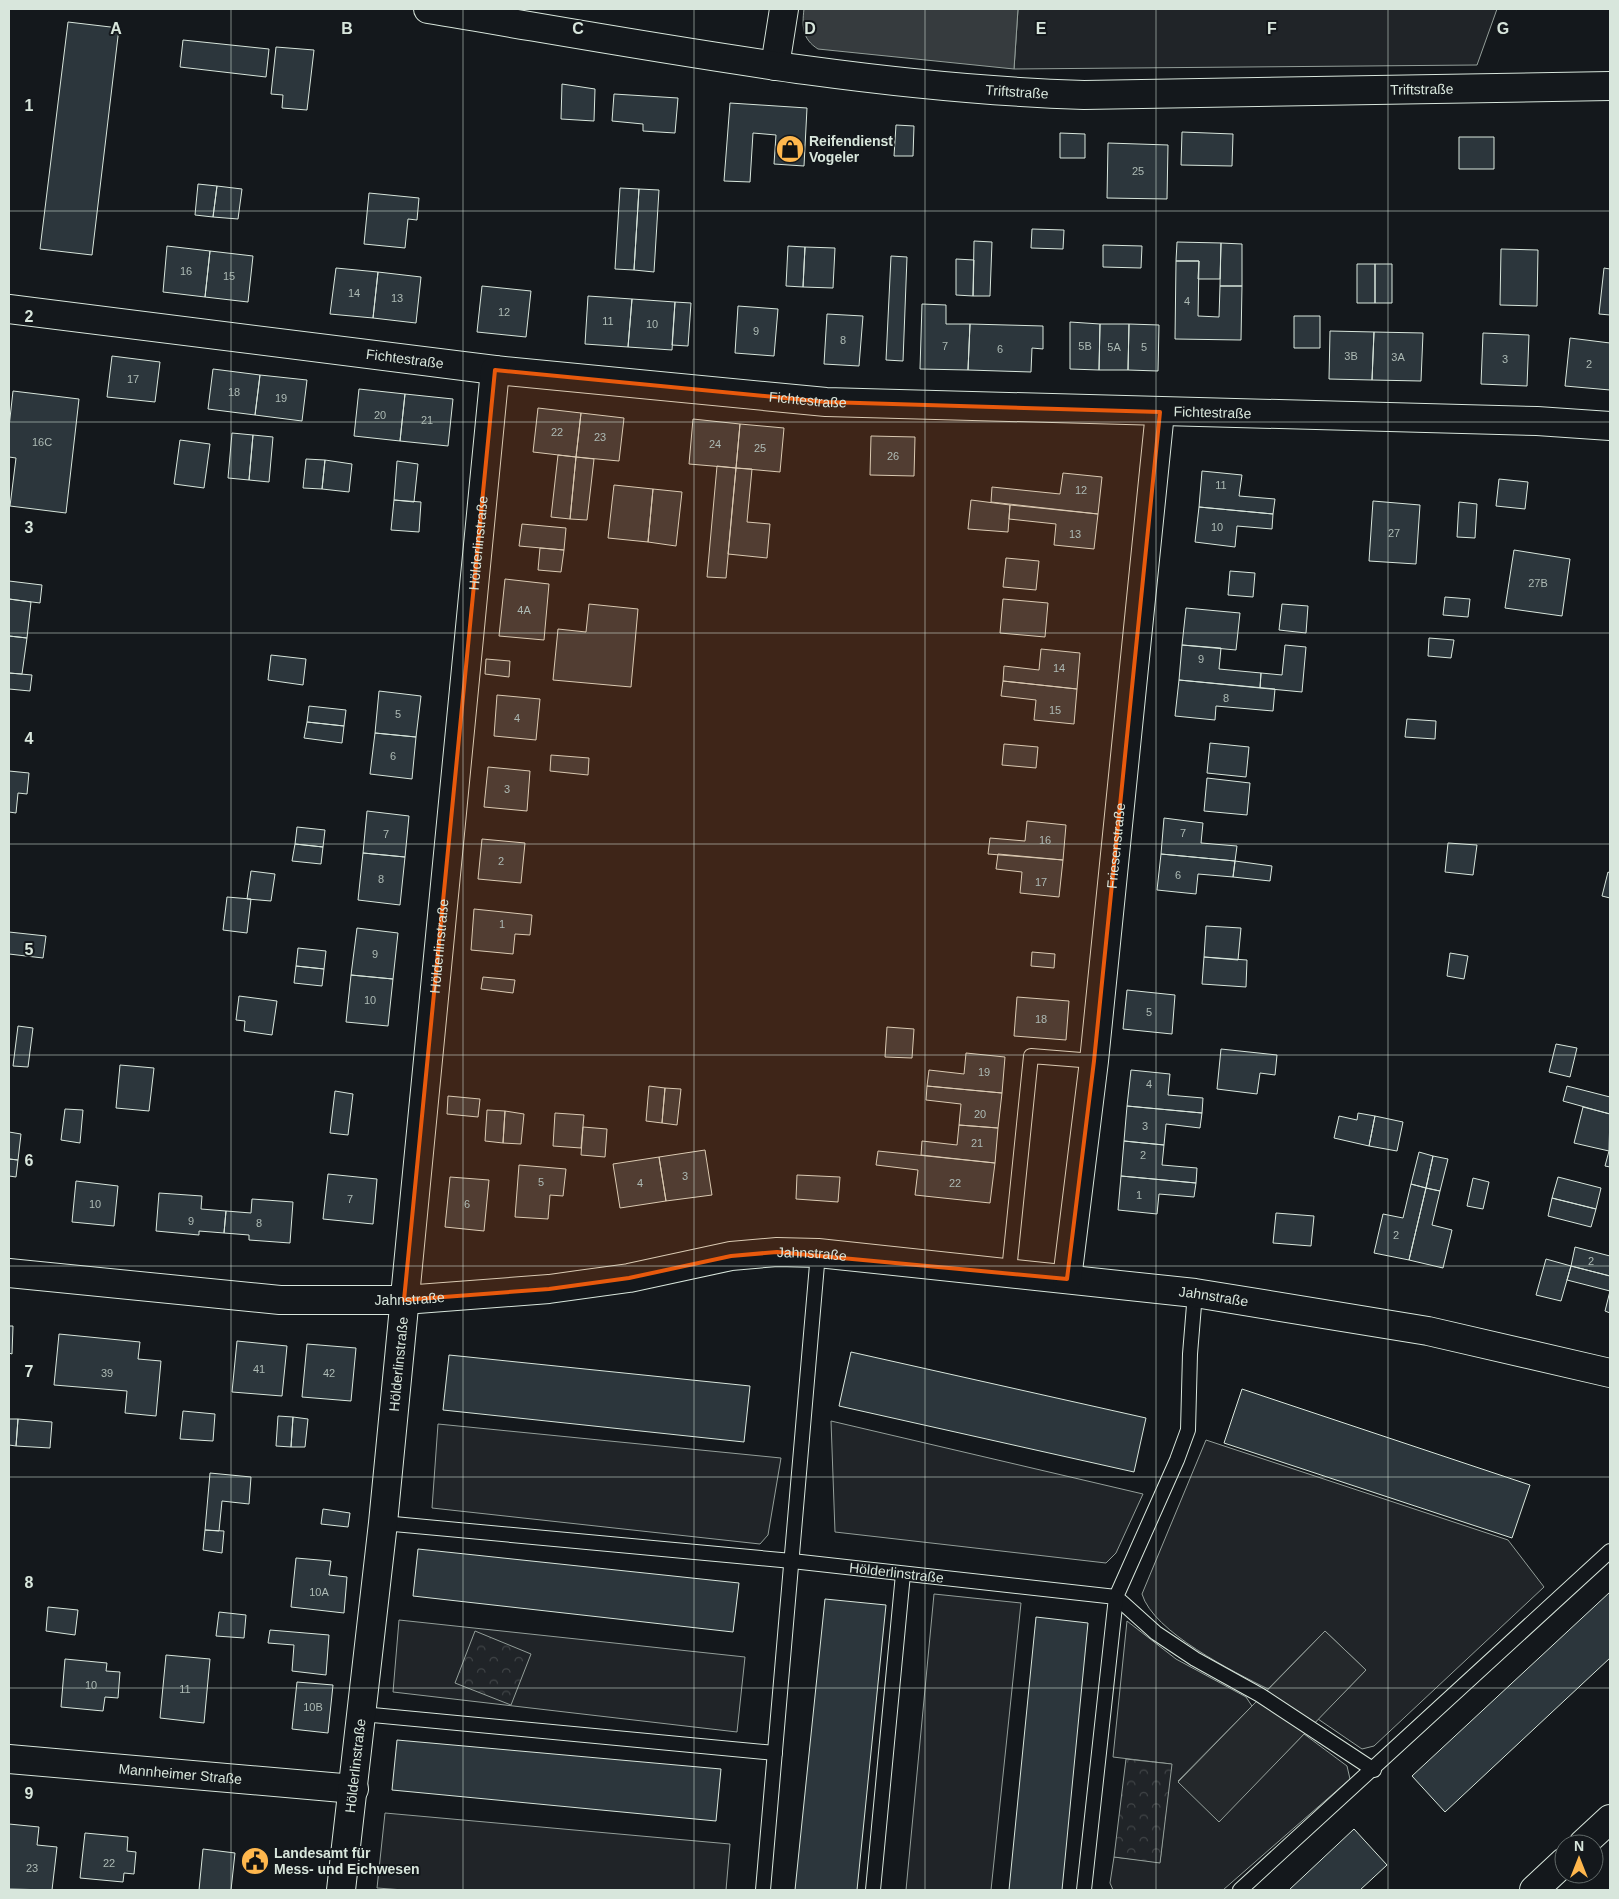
<svg xmlns="http://www.w3.org/2000/svg" width="1619" height="1899" viewBox="0 0 1619 1899" font-family="Arial,sans-serif">
<style>
.green{fill:#202428;stroke:#939e99}
.forest{fill:url(#forest-crowns);stroke:#939e99}
.parking{fill:#24282b;stroke:#939e99}
.water{fill:#363b3e;stroke:#939e99}
.building{fill:#2c363c;stroke:#d8e6dc}
.lines{fill:none;stroke-linecap:round;stroke-linejoin:round}
.service-casing{stroke:#d8e6dc;stroke-width:16}
.minor-casing{stroke:#d8e6dc;stroke-width:30}
.primary-casing{stroke:#d8e6dc;stroke-width:30}
.service{stroke:#14181c;stroke-width:14}
.minor{stroke:#14181c;stroke-width:28}
.primary{stroke:#14181c;stroke-width:28}
.marked{fill:#e8590c;fill-opacity:0.2;stroke:#e8590c;stroke-width:4;stroke-linejoin:round}
.grid{fill:none;stroke:#d8e6dc;stroke-width:1;stroke-opacity:0.55}
.labels{text-anchor:middle;stroke-width:4;stroke-linejoin:round;paint-order:stroke}
.number-label{font-size:11px;fill:#adbab4}
.street-label{font-size:14px;fill:#d8e6dc;stroke:#14181c}
.poi-label{font-size:14px;font-weight:bold;fill:#d8e6dc;stroke:#14181c;text-anchor:start}
.grid-label{font-size:16px;text-anchor:middle;font-weight:bold;fill:#d8e6dc;stroke:#14181c;stroke-width:4;stroke-linejoin:round;paint-order:stroke}
</style>
<defs>
<pattern id="forest-crowns" width="20" height="18" patternUnits="userSpaceOnUse" patternTransform="scale(1.25)"><rect width="20" height="18" fill="#202428"/><path d="M2 6a3 3 0 1 1 6 0M12 15a3 3 0 1 1 6 0" fill="none" stroke="#404447"/></pattern>
</defs>
<rect width="100%" height="100%" fill="#14181c"/>
<path class="green" d="M1018,9h479l-20,56 -463,4z
M831,1421l312,73 -27,59 -10,10 -271,-31z
M438,1424l343,34 -13,77 -8,9 -328,-36z
M1206,1440l302,100 36,47 -170,159 -12,3 -44,-30 48,-49 -41,-39 -57,58c-34,-17 -115,-57 -126,-95z
M934,1594l87,9 -30,287h-85z
M399,1620l346,37 -8,75 -344,-40z
M1127,1621l49,38 70,38 6,9 -74,75 41,40 85,-87 43,32 3,13 -127,111h-110l-3,-7 4,-26 46,5 11,-98 -58,-7z
M385,1813l345,31 -4,46h-322l-27,-2z"/>
<path class="forest" d="M475,1631l56,23 -20,51 -56,-22z
M1126,1759l46,5 -12,99 -46,-6z"/>
<path class="parking" d="M1325,1631l41,39 -147,152 -41,-40z"/>
<path class="water" d="M804,9h214l-4,60 -196,-20c-16,-10 -16,-23 -14,-40z"/>
<path class="building" d="M68,22l51,6 -27,227 -52,-6z
M183,40l86,9 -3,28 -86,-10z
M276,47l38,3 -7,60 -25,-2 1,-13 -12,-1z
M562,84l33,5 -1,32 -33,-2z
M614,94l64,4 -3,35 -32,-2v-7l-31,-3z
M730,103l77,5 -3,58 -30,-2 2,-29 -23,-2 -3,49 -26,-1z
M896,125l18,1 -1,30h-19z
M1182,132l51,2 -1,32 -51,-1z
M1060,133l25,1v24h-25z
M1459,137h35v32h-35z
M1108,143l60,2 -1,54 -60,-1z
M198,184l19,2 -4,31 -18,-2z
M217,186l25,3 -4,30 -25,-2z
M620,188l19,1 -5,81 -19,-1z
M639,189l20,1 -5,82 -20,-2z
M369,193l50,5 -2,22 -9,-1 -3,29 -41,-4z
M1032,229l32,1 -1,19 -32,-1z
M974,241l18,1 -2,54h-17z
M1177,242l44,1 -1,36h-22l1,-18h-23z
M1221,243l21,1v42h-22z
M1103,245l39,1 -1,22 -38,-1z
M167,246l43,5 -5,46 -42,-5z
M788,246l17,1 -2,40 -17,-1z
M805,247l30,1 -2,40 -30,-1z
M1501,249l37,1 -1,56 -37,-1z
M210,251l43,5 -5,46 -43,-5z
M891,256l16,1 -4,104 -17,-1z
M956,259l18,1 -1,36 -17,-1z
M1176,261h23l-1,55 21,1 1,-31h22l-1,54 -66,-1z
M1357,264h18v39h-18z
M1375,264h17v39h-17z
M336,268l42,4 -5,46 -43,-4z
M1604,268l6,1v46l-11,-1z
M378,272l43,5 -5,46 -43,-5z
M482,286l49,5 -5,46 -49,-5z
M588,296l44,3 -4,48 -43,-3z
M632,299l43,3 -3,48 -44,-3z
M675,302l16,1 -3,43 -16,-1z
M922,304l24,1v19h24l-2,46 -48,-1z
M738,306l40,3 -4,47 -39,-3z
M827,314l36,2 -4,50 -35,-2z
M1294,316h26v32h-26z
M1070,322l30,2 -1,46 -29,-1z
M970,324l73,2v23l-11,-1 -1,24 -63,-2z
M1100,324h29l-1,46h-29z
M1129,324l30,1 -1,46 -30,-1z
M1330,331l44,1 -2,48 -43,-1z
M1374,332l49,1 -2,48 -49,-1z
M1483,333l46,2 -2,51 -46,-2z
M1570,338l40,5v47l-45,-4z
M112,356l48,6 -5,40 -48,-5z
M213,369l47,6 -5,40 -47,-6z
M260,375l47,5 -5,41 -47,-6z
M359,389l46,5 -5,47 -46,-5z
M13,391l66,8 -13,114 -56,-7 6,-48 -7,-1v-30z
M405,394l48,5 -5,47 -48,-5z
M538,408l43,5 -5,44 -43,-5z
M581,413l43,5 -5,43 -43,-4z
M693,419l47,5 -4,44 -47,-4z
M740,424l44,4 -4,44 -44,-4z
M232,433l21,2 -4,45 -21,-2z
M253,435l20,2 -4,45 -20,-2z
M871,436l44,1 -1,39 -44,-1z
M180,440l30,4 -6,44 -30,-4z
M558,455l18,2 -6,62 -19,-2z
M576,457l18,2 -7,61 -17,-1z
M306,459l19,1 -3,29 -19,-1z
M325,460l27,4 -3,28 -27,-3z
M397,461l21,3 -4,38 -20,-2z
M717,466l19,2 -10,110 -19,-1z
M736,468l16,1 -5,53 23,2 -3,34 -39,-4z
M1202,471l40,4 -3,21 36,3 -2,15 -74,-7z
M1063,473l39,4 -4,37 -107,-12 1,-15 68,7z
M1499,479l29,3 -3,27 -29,-3z
M614,485l39,4 -5,53 -40,-4z
M653,489l29,3 -6,54 -28,-4z
M394,500l27,2 -2,30 -28,-2z
M971,500l39,5 -2,27 -40,-3z
M1373,501l47,4 -4,59 -47,-3z
M1459,502l18,2 -2,34 -18,-1z
M1010,505l88,9 -4,35 -40,-4 2,-21 -47,-5z
M1199,507l74,7 -1,15 -35,-3 -2,21 -40,-5z
M522,524l44,4 -2,22 -45,-4z
M540,548l24,2 -3,22 -23,-2z
M1514,550l56,9 -8,57 -57,-8z
M1006,558l33,3 -3,29 -33,-3z
M1230,571l25,2 -2,24 -25,-2z
M505,579l44,5 -5,56 -45,-4z
M9,581l33,4 -2,18 -31,-4z
M1445,597l25,2 -2,18 -25,-2z
M9,599l22,3 -4,36 -18,-2z
M1003,599l45,4 -3,34 -45,-4z
M589,604l49,5 -7,78 -78,-7 5,-51 28,3z
M1282,604l26,2 -2,27 -27,-3z
M1186,608l54,5 -4,37 -54,-5z
M9,636l18,2 -5,36 -13,-1z
M1429,638l25,2 -3,18 -23,-2z
M1182,645l39,3 -2,21 42,4 -1,15 -81,-8z
M1285,645l21,2 -4,45 -42,-4 1,-15 21,2z
M1041,649l39,4 -3,36 -74,-8 1,-15 35,4z
M271,655l35,4 -3,26 -35,-5z
M486,659l24,2 -1,16 -24,-3z
M9,673l23,2 -2,16 -21,-2z
M1179,680l96,9 -2,22 -57,-5 -1,14 -40,-4z
M1003,681l74,8 -3,35 -40,-4 2,-20 -35,-4z
M379,691l42,5 -5,41 -41,-4z
M497,695l43,4 -4,41 -42,-4z
M309,706l37,4 -2,16 -37,-4z
M1407,719l29,2 -1,18 -30,-2z
M307,722l37,4 -2,17 -38,-5z
M375,733l41,4 -4,42 -42,-5z
M1210,743l39,4 -3,30 -39,-4z
M1004,744l34,3 -2,21 -34,-3z
M551,755l38,3 -1,17 -38,-4z
M488,767l42,4 -3,40 -43,-4z
M9,771l20,2 -2,21 -9,-1 -2,20 -7,-1z
M1207,778l43,5 -3,32 -43,-4z
M367,811l42,5 -4,41 -42,-4z
M1164,818l39,5 -2,20 36,3 -2,15 -74,-7z
M1027,821l39,4 -3,35 -75,-6 2,-16 35,3z
M297,827l28,3 -2,17 -28,-3z
M482,839l43,4 -4,40 -43,-4z
M1448,843l29,2 -4,30 -28,-3z
M295,844l28,3 -2,17 -29,-3z
M363,853l42,4 -5,48 -42,-5z
M998,854l65,6 -4,37 -39,-4 2,-21 -26,-3z
M1161,854l74,7 -2,16 -35,-3 -2,20 -39,-4z
M1235,861l37,5 -2,15 -37,-4z
M251,871l24,3 -4,27 -24,-2z
M1608,872l2,1v25l-8,-2z
M227,897l24,2 -4,34 -24,-3z
M474,909l58,6 -2,20 -15,-1 -2,20 -42,-4z
M1206,926l35,2 -3,32 -34,-3z
M357,928l41,5 -5,46 -42,-4z
M9,932l37,4 -3,22 -34,-4z
M298,948l28,3 -2,18 -28,-3z
M1032,952l23,2 -1,14 -23,-2z
M1450,953l18,3 -4,23 -17,-3z
M1204,957l43,3 -1,27 -44,-3z
M296,966l28,3 -2,17 -28,-3z
M351,975l42,4 -5,47 -42,-4z
M483,977l32,3 -2,13 -32,-4z
M1127,990l48,5 -3,39 -49,-5z
M239,996l38,5 -5,34 -28,-4 1,-10 -9,-1z
M1017,997l52,4 -3,39 -52,-4z
M18,1026l15,2 -5,39 -15,-1z
M887,1027l27,2 -2,29 -27,-1z
M1556,1044l21,4 -7,29 -21,-5z
M1221,1049l56,6 -2,20 -15,-2 -3,21 -40,-5z
M966,1053l39,4 -3,36 -75,-7 2,-16 35,4z
M120,1065l34,3 -5,43 -33,-3z
M1131,1070l39,4 -2,21 35,3 -1,15 -75,-7z
M649,1086l16,2 -3,35 -16,-2z
M927,1086l75,7 -4,35 -39,-3 2,-21 -35,-4z
M1567,1086l43,11v17l-47,-13z
M665,1088l16,1 -4,36 -15,-2z
M335,1091l18,3 -5,41 -18,-2z
M448,1096l32,3 -2,18 -31,-3z
M1127,1106l75,7 -2,15 -34,-4 -2,21 -40,-4z
M1583,1107l27,7 -1,37 -35,-8z
M65,1109l18,1 -3,33 -19,-3z
M487,1110l18,1 -2,32 -18,-2z
M505,1111l19,3 -3,30 -18,-1z
M555,1113l29,2 -3,33 -28,-2z
M1358,1113l17,3 -6,30 -35,-8 5,-22 18,4z
M1375,1116l28,6 -6,29 -28,-5z
M959,1125l39,3 -3,35 -74,-8 1,-14 35,4z
M583,1127l24,2 -2,28 -24,-2z
M9,1132l12,2 -3,26 -9,-1z
M1124,1141l40,4 -2,20 35,3 -1,15 -75,-7z
M705,1150l7,45 -46,6 -7,-44z
M878,1151l117,12 -5,40 -75,-8 3,-25 -42,-5z
M1609,1151l1,1v15l-5,-1z
M1419,1152l14,4 -7,32 -15,-4z
M1433,1156l15,3 -8,32 -14,-3z
M659,1157l7,44 -46,7 -7,-44z
M9,1159l9,1 -2,17 -7,-1z
M519,1165l47,4 -3,27 -13,-1 -2,24 -33,-2z
M328,1174l49,5 -4,45 -50,-5z
M797,1175l43,2 -2,25 -42,-3z
M1121,1176l75,7 -2,14 -35,-3 -2,20 -39,-4z
M450,1177l39,3 -5,51 -39,-4z
M1558,1177l43,11 -5,21 -44,-11z
M1473,1178l16,4 -6,27 -16,-3z
M76,1181l42,5 -4,40 -42,-4z
M1411,1184l15,4 -17,72 -35,-7 9,-39 20,4z
M1426,1188l14,3 -8,34 20,5 -9,38 -34,-8z
M159,1193l43,3 -1,13 25,2 -2,22 -25,-2v4l-43,-4z
M1552,1198l44,11 -5,18 -43,-11z
M252,1199l41,3 -3,41 -41,-3v-5l-25,-2 2,-22 25,2z
M1276,1213l38,3 -3,30 -38,-3z
M1575,1247l35,9v20l-39,-10z
M1546,1259l25,7 -10,35 -25,-6z
M1571,1266l39,10v37l-5,-2 5,-20 -43,-11z
M9,1326h4l-1,28 -3,-1z
M59,1334l81,8 -2,17 23,2 -5,55 -31,-3 2,-22 -73,-6z
M237,1341l50,5 -5,50 -50,-4z
M307,1344l49,4 -5,53 -49,-4z
M851,1352l295,66 -12,54 -295,-66z
M449,1355l301,31 -6,56 -301,-32z
M1242,1389l288,96 -18,53 -288,-95z
M183,1411l32,3 -2,27 -33,-2z
M278,1416l15,1 -2,30 -15,-1z
M293,1417l15,2 -3,28h-14z
M9,1419h9l-2,27 -7,-1z
M18,1419l34,3 -2,26 -34,-2z
M210,1473l41,4 -2,27 -27,-3 -3,30 -14,-1z
M323,1509l27,4 -2,14 -27,-3z
M205,1530l19,1 -2,22 -19,-3z
M418,1549l321,34 -6,49 -320,-36z
M296,1558l35,3 -2,14 18,2 -3,36 -53,-6z
M1610,1592v66l-165,154 -33,-36z
M825,1599l61,6 -29,285h-62z
M48,1607l30,3 -3,25 -29,-4z
M219,1612l27,3 -2,23 -28,-2z
M1036,1617l52,6 -26,267h-53z
M270,1630l59,5 -3,40 -34,-4 2,-26 -26,-2z
M166,1655l44,4 -6,64 -44,-5z
M65,1659l42,4 -1,8 14,1 -2,26 -13,-1 -2,14 -42,-4z
M297,1682l36,3 -5,48 -36,-4z
M397,1740l324,29 -5,52 -324,-31z
M9,1824l30,3 -2,18 20,2 -5,43 -43,-1z
M1354,1829l33,36 -27,25h-71z
M85,1833l43,4 -1,14 9,1 -2,22 -10,-1 -1,9 -43,-4z
M203,1849l32,4 -4,37h-32z"/>
<g class="lines">
<defs>
<g id="service">
<path d="M1009,1271l22,-215 63,5"/>
<path d="M1195,1293l-5,61 -2,76 -11,30 -61,137 40,36 39,26 65,36 114,75"/>
<path id="s1" d="M383,1523l409,38 324,36 -32,293"/>
<path d="M362,1714l413,39"/>
<path d="M763,1890l55,-637"/>
<path d="M873,1890l30,-316"/>
<path d="M1240,1890l370,-339"/>
</g>
<g id="minor">
<path d="M775,66l9,-57"/>
<path id="s2" d="M9,309l486,61 331,32 711,19 73,5"/>
<path id="s3" d="M9,1273l271,27h124l145,-11 80,-11 102,-22 46,-4 41,1 377,40 233,38 182,42"/>
<path id="s4" d="M1067,1279l27,-218 66,-649"/>
<path id="s5" d="M9,1759l345,30"/>
<path d="M1583,1844l27,-25"/>
<path id="s6" d="M341,1890l42,-367 112,-1153"/>
<path d="M1534,1890l30,-28"/>
</g>
<g id="primary">
<path id="s7" d="M428,9c218,36 436,79 656,86l526,-9"/>
</g>
</defs>
<use href="#service" class="service-casing"/>
<use href="#minor" class="minor-casing"/>
<use href="#primary" class="primary-casing"/>
<use href="#service" class="service"/>
<use href="#minor" class="minor"/>
<use href="#primary" class="primary"/>
</g>
<path class="marked" d="M495,370l331,32 334,10 -66,649 -27,218 -290,-27 -46,4 -102,22 -80,11 -145,11z"/>
<path class="grid" d="M231,9v1881M463,9v1881M694,9v1881M925,9v1881M1156,9v1881M1388,9v1881M9,211h1601M9,422h1601M9,633h1601M9,844h1601M9,1055h1601M9,1266h1601M9,1477h1601M9,1688h1601"/>
<defs>
<symbol id="shop-disc" viewBox="-11 -11 22 22"><circle r="9.5" fill="#ffb74d" stroke="#14181c"/><path d="M-5-2.5h2.3a2.7 3.5 0 0 1 5.4 0H5L5.5 6h-11ZM-1.5-2.5h3a1.5 2.3 0 0 0-3 0Z" fill="#111"/></symbol>
<symbol id="civic-disc" viewBox="-11 -11 22 22"><circle r="9.5" fill="#ffb74d" stroke="#14181c"/><path d="M-.6-6.5H3V-4.5H.6V-3L4-1V1h2V6H-6V1h2V-1L-.6-3ZM-1.2 2.5V6h2.4V2.5Z" fill="#111"/></symbol>
</defs>
<g fill-rule="evenodd">
<use href="#shop-disc" x="774" y="133" width="32" height="32"/>
<use href="#civic-disc" x="239" y="1845" width="32" height="32"/>
</g>
<g class="labels">
<g class="number-label">
<text x="1138" y="175">25</text>
<text x="186" y="275">16</text>
<text x="229" y="280">15</text>
<text x="354" y="297">14</text>
<text x="397" y="302">13</text>
<text x="1187" y="305">4</text>
<text x="504" y="316">12</text>
<text x="608" y="325">11</text>
<text x="652" y="328">10</text>
<text x="756" y="335">9</text>
<text x="843" y="344">8</text>
<text x="945" y="350">7</text>
<text x="1085" y="350">5B</text>
<text x="1114" y="351">5A</text>
<text x="1144" y="351">5</text>
<text x="1000" y="353">6</text>
<text x="1351" y="360">3B</text>
<text x="1398" y="361">3A</text>
<text x="1505" y="363">3</text>
<text x="1589" y="368">2</text>
<text x="133" y="383">17</text>
<text x="234" y="396">18</text>
<text x="281" y="402">19</text>
<text x="380" y="419">20</text>
<text x="427" y="424">21</text>
<text x="557" y="436">22</text>
<text x="600" y="441">23</text>
<text x="42" y="446">16C</text>
<text x="715" y="448">24</text>
<text x="760" y="452">25</text>
<text x="893" y="460">26</text>
<text x="1221" y="489">11</text>
<text x="1081" y="494">12</text>
<text x="1217" y="531">10</text>
<text x="1394" y="537">27</text>
<text x="1075" y="538">13</text>
<text x="1538" y="587">27B</text>
<text x="524" y="614">4A</text>
<text x="1201" y="663">9</text>
<text x="1059" y="672">14</text>
<text x="1226" y="702">8</text>
<text x="1055" y="714">15</text>
<text x="398" y="718">5</text>
<text x="517" y="722">4</text>
<text x="393" y="760">6</text>
<text x="507" y="793">3</text>
<text x="1183" y="837">7</text>
<text x="386" y="838">7</text>
<text x="1045" y="844">16</text>
<text x="501" y="865">2</text>
<text x="1178" y="879">6</text>
<text x="381" y="883">8</text>
<text x="1041" y="886">17</text>
<text x="502" y="928">1</text>
<text x="375" y="958">9</text>
<text x="370" y="1004">10</text>
<text x="1149" y="1016">5</text>
<text x="1041" y="1023">18</text>
<text x="984" y="1076">19</text>
<text x="1149" y="1088">4</text>
<text x="980" y="1118">20</text>
<text x="1145" y="1130">3</text>
<text x="977" y="1147">21</text>
<text x="1143" y="1159">2</text>
<text x="685" y="1180">3</text>
<text x="541" y="1186">5</text>
<text x="640" y="1187">4</text>
<text x="955" y="1187">22</text>
<text x="1139" y="1199">1</text>
<text x="350" y="1203">7</text>
<text x="95" y="1208">10</text>
<text x="467" y="1208">6</text>
<text x="191" y="1225">9</text>
<text x="259" y="1227">8</text>
<text x="1396" y="1239">2</text>
<text x="1591" y="1265">2</text>
<text x="259" y="1373">41</text>
<text x="107" y="1377">39</text>
<text x="329" y="1377">42</text>
<text x="319" y="1596">10A</text>
<text x="91" y="1689">10</text>
<text x="185" y="1693">11</text>
<text x="313" y="1711">10B</text>
<text x="109" y="1867">22</text>
<text x="32" y="1872">23</text>
</g>
<g class="street-label">
<text dy="5" stroke="none"><textPath href="#s7" startOffset="1000">Triftstraße</textPath></text>
<text dy="5" stroke="none"><textPath href="#s7" startOffset="595">Triftstraße</textPath></text>
<text dy="5" stroke="none"><textPath href="#s2" startOffset="399">Fichtestraße</textPath></text>
<text dy="5" stroke="none"><textPath href="#s2" startOffset="804">Fichtestraße</textPath></text>
<text dy="5" stroke="none"><textPath href="#s2" startOffset="1209">Fichtestraße</textPath></text>
<text dy="5" stroke="none"><textPath href="#s6" startOffset="1354">Hölderlinstraße</textPath></text>
<text dy="5" stroke="none"><textPath href="#s4" startOffset="436">Friesenstraße</textPath></text>
<text dy="5" stroke="none"><textPath href="#s6" startOffset="949">Hölderlinstraße</textPath></text>
<text dy="5" stroke="none"><textPath href="#s3" startOffset="808">Jahnstraße</textPath></text>
<text dy="5" stroke="none"><textPath href="#s3" startOffset="1212">Jahnstraße</textPath></text>
<text dy="5" stroke="none"><textPath href="#s3" startOffset="402">Jahnstraße</textPath></text>
<text dy="5" stroke="none"><textPath href="#s6" startOffset="529">Hölderlinstraße</textPath></text>
<text dy="5" stroke="none"><textPath href="#s1" startOffset="516">Hölderlinstraße</textPath></text>
<text dy="5" stroke="none"><textPath href="#s6" startOffset="125">Hölderlinstraße</textPath></text>
<text dy="5" stroke="none"><textPath href="#s5" startOffset="172">Mannheimer Straße</textPath></text>
</g>
<g class="poi-label">
<text x="809" y="146">Reifendienst<tspan x="809" dy="16">Vogeler</tspan></text>
<text x="274" y="1858">Landesamt für<tspan x="274" dy="16">Mess- und Eichwesen</tspan></text>
</g>
</g>
<g class="grid-label">
<text x="116" y="34">A</text>
<text x="347" y="34">B</text>
<text x="578" y="34">C</text>
<text x="810" y="34">D</text>
<text x="1041" y="34">E</text>
<text x="1272" y="34">F</text>
<text x="1503" y="34">G</text>
<text x="29" y="111">1</text>
<text x="29" y="322">2</text>
<text x="29" y="533">3</text>
<text x="29" y="744">4</text>
<text x="29" y="955">5</text>
<text x="29" y="1166">6</text>
<text x="29" y="1377">7</text>
<text x="29" y="1588">8</text>
<text x="29" y="1799">9</text>
</g>
<rect width="1619" height="1899" fill="none" stroke="#d8e6dc" stroke-width="20"/>
<g transform="translate(1579 1859)"><circle r="24" fill="#14181c" stroke="#626a69"/>
<path d="M0-4L9 19L0 12L-9 19Z" fill="#ffb74d"/>
<text y="-8" font-size="14" font-weight="bold" text-anchor="middle" fill="#d8e6dc">N</text>
</g>
</svg>
